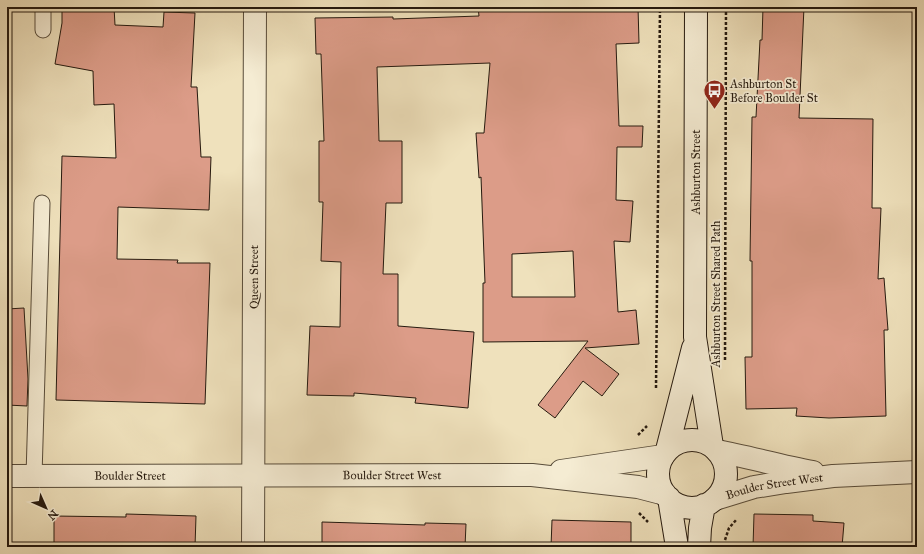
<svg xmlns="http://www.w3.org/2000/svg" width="924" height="554" viewBox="0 0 924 554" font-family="'IM FELL Great Primer',serif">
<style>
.building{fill:#dc9c88;stroke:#261a0f;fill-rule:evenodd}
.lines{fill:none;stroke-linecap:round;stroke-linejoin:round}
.lane-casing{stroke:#584c3a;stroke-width:17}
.street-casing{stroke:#584c3a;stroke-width:24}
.secondary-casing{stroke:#261a0f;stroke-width:24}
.path{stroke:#261a0f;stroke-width:2.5;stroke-dasharray:3 2;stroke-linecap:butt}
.lane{stroke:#f5ecd3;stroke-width:15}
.street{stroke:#f5ecd3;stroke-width:22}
.secondary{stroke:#f5ecd3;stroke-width:22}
.labels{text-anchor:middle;stroke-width:3.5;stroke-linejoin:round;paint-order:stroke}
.poi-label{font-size:12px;fill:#261a0f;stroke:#f5ecd3;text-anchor:start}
.street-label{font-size:12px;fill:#261a0f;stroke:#f5ecd3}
</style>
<rect width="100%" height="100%" fill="#efe1bc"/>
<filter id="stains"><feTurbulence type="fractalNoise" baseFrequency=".005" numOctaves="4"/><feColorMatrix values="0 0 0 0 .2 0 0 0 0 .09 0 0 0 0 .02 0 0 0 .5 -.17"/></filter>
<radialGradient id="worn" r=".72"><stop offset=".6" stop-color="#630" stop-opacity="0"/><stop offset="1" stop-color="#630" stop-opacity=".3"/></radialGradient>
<path class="building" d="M62,7h52l1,18 48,2 1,-15 31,1 -4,74h6l4,70h10l-2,53 -91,-3 -1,52 61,1 -1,3h33l-5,141 -149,-4 6,-244 54,2 -2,-54 -20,1 -1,-34 -38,-7 7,-41z
M478,7h160l1,36 -23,1 3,82h24l-1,21h-25l-1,53 17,1 -3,41 -16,-1 4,71 18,-2 3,34 -54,4 34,26 -17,22 -19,-15 -28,37 -17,-13 50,-64 -105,1v-59h2l-4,-106 -2,1 -3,-45h8l6,-70 -113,4 2,74h23v62h-16l-3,71h15v52l76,6 -6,76 -53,-5 1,-5 -62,-5v3l-47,-1 3,-69 30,1 1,-65 -20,-1 2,-59h-4v-61h5l-3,-87h-5l-1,-36 78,-1v2l86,-3zM573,251l2,46h-63v-43z
M763,7h41l-5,111 74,1 -1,89h9l-3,71 6,-1 4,52h-4l2,86 -57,2 -33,-2 1,-8 -51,1 -1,-52h7v-96h-2l2,-144h4l4,-77h2z
M24,308l4,71 -1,27 -20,-1v-96z
M126,514l70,2 -1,31h-141v-31l72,1z
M754,514l59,1v6l31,2 -2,24h-89z
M552,520l79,2v25h-80z
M322,522l103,3v-2l41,1 -1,23h-143z"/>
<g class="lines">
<defs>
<path id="lane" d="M43,30v-23
M34,476l8,-273"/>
<g id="street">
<path d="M717,451c32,6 63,15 96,21"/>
<path d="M561,471l102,-15"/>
<path id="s1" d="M7,476l525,-1 106,12 27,7"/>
<path id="s2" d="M715,499l39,-12 32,-5 47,-6 84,-4"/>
<path id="s3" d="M253,547l2,-540"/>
</g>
<path id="secondary" d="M696,7l-1,330 17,109
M658 474a34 34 0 1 1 68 0a34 34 0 1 1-68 0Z
M667,450l26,-102
M669,498l8,49
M699,547l1,-19 4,-23"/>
</defs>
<use href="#lane" class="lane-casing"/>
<use href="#street" class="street-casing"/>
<use href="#secondary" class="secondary-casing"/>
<path class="path" d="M725,360l1,-353
M656,388l4,-381
M638,435l9,-9
M639,513l9,9
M725,540l4,-12 8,-9"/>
<use href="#lane" class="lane"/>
<use href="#street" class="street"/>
<use href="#secondary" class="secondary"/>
</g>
<defs>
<symbol id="bus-pin" viewBox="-11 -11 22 30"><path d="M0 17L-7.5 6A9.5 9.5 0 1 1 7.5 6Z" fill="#8f2418" stroke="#f5ecd3"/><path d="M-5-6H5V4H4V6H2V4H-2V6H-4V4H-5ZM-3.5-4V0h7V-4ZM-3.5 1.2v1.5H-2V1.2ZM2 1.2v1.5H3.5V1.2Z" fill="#fff"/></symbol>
</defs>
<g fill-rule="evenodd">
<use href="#bus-pin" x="702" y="78" width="25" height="34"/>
</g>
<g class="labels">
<g class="poi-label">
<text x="730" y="88">Ashburton St<tspan x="730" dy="14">Before Boulder St</tspan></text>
</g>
<g class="street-label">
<text transform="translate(696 172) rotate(-90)" y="4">Ashburton Street</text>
<text dy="4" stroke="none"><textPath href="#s3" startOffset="270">Queen Street</textPath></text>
<text transform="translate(716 294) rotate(-90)" y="4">Ashburton Street Shared Path</text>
<text dy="4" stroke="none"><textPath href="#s1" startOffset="123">Boulder Street</textPath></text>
<text dy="4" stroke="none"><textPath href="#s1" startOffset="385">Boulder Street West</textPath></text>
<text dy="4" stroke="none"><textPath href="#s2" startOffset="61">Boulder Street West</textPath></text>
</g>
</g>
<rect width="924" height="554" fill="none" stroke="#efe1bc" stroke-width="24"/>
<rect x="8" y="8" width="908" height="538" fill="none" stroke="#261a0f" stroke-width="2"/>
<rect x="12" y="12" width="900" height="530" fill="none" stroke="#261a0f"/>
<g transform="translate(46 508) rotate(135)" stroke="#f5ecd3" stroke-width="3" paint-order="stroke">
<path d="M0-3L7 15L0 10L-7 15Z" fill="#261a0f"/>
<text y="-6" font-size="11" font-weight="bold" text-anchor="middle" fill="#261a0f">N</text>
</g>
<rect width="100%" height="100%" filter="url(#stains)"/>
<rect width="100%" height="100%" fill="url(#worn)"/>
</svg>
